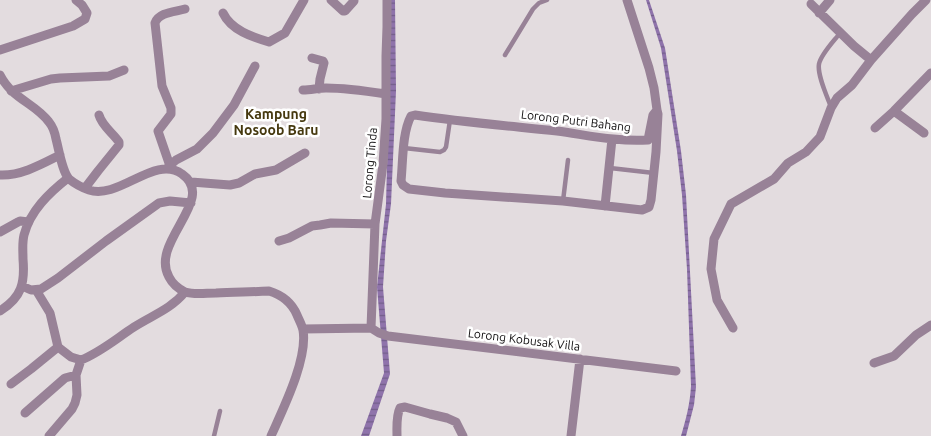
<svg xmlns="http://www.w3.org/2000/svg" width="931" height="436" viewBox="0 0 931 436" font-family="Ubuntu,sans-serif">
<style>
.water{fill:url(#water-rules)}
.lines{fill:none;stroke-linecap:round;stroke-linejoin:round}
.lane{stroke:#988297;stroke-width:4.5}
.street{stroke:#988297;stroke-width:9}
.labels{text-anchor:middle;stroke-width:5;stroke-linejoin:round;paint-order:stroke}
.street-label{font-size:12px;fill:#100e0f;stroke:#fff}
.neighbourhood-label{font-size:14px;font-weight:bold;fill:#45380e;stroke:#fff}
</style>
<defs>
<pattern id="water-rules" width="6" height="5" patternUnits="userSpaceOnUse" patternTransform="scale(1.25)"><rect width="6" height="5" fill="#8f73ab"/><path d="M0 2.5h6" fill="none" stroke="#735d8a"/></pattern>
</defs>
<rect width="100%" height="100%" fill="#e3dcdf"/>
<path class="water" d="M389,0h6l1,91 -5,113 -5,37 -3,46 7,87 -21,62h-8l23,-63 -7,-86 9,-83 3,-114z
M646,0h3l16,48 16,103 5,44 10,192 -2,18 -8,31h-5c5,-17 9,-32 10,-50l-4,-117 -5,-74 -5,-44 -16,-103z"/>
<g class="lines">
<path class="lane" d="M505,55l28,-46 6,-6 8,-3
M831,107c-4,-11 -14,-32 -12,-43 2,-10 15,-23 21,-31
M404,148l36,4 4,-2 2,-3 4,-27
M610,168l44,5
M563,201l5,-41
M214,436l6,-25"/>
<path class="street" d="M331,0l12,11h2l9,-10
M627,0l22,68 5,20 3,22
M811,4l43,42 17,14
M223,13c8,17 29,24 46,29l16,-9 19,-33
M819,13l11,-13
M0,50l73,-24 12,-7 2,-6 -5,-8 -6,-5
M312,58l11,3 1,2 -4,16 -1,10
M0,75c12,24 35,28 49,47 4,5 6,11 7,17 3,11 6,32 13,40 5,4 14,9 20,11 30,10 66,-36 93,-16 36,25 -33,68 -13,103 3,6 10,12 16,15 9,3 21,1 31,1 17,-1 35,-1 53,-2 13,4 23,12 28,24 2,5 5,10 6,15 5,29 -20,79 -32,106
M303,90c8,0 15,-2 23,-2 20,0 40,3 60,6
M11,91l40,-12 9,-1 49,-2 15,-6
M657,110l1,4 -2,38 -5,48 -2,7 -7,3 -79,-9 -118,-8 -36,-4 -6,-4 -2,-4c2,-19 1,-48 10,-65l4,-1c47,7 95,11 142,16 30,4 60,11 91,9l5,-25z
M894,111l30,22
M875,128l19,-17 37,-38
M170,166l-11,-32 -1,-3 13,-17v-6l-9,-22 -7,-63c4,-11 20,-11 30,-14
M167,168l9,-8 21,-11 16,-16 21,-28 21,-39
M0,175c21,1 42,-11 60,-20
M191,182l39,3 9,-2 16,-9 21,-4 29,-17
M85,188l13,-17 21,-26v-3c-6,-9 -17,-16 -20,-27
M605,206l7,-67
M0,232l18,-10 2,-1 9,1
M279,241l10,-3 23,-12 8,-1 11,-2 44,1
M22,286l9,4 10,-1 17,-11 48,-37 53,-38 11,-2 21,2
M36,290l14,23 8,34 13,10 10,3c20,-8 36,-22 53,-33 19,-12 37,-18 51,-35
M0,311c22,-14 25,-28 23,-52 0,-8 -1,-16 1,-24 6,-24 25,-42 44,-57
M371,328l4,-104 8,-60 3,-45v-63l1,-29v-27
M371,328l8,5 9,3 288,35
M733,328l-16,-28 -6,-31 3,-30 17,-35 43,-25 14,-16 18,-11 14,-15 11,-29 6,-10 15,-13 19,-25 41,-46 14,-14
M303,329l68,-1
M874,363l20,-7 22,-21 15,-10
M11,384l20,-15 27,-22
M25,413l40,-35 11,-3
M49,436l23,-27 3,-6 2,-8 -1,-20 5,-15
M397,436c0,-9 -1,-20 3,-28l5,-1 25,7 17,4 9,4 7,14
M571,436l9,-77"/>
</g>
<g class="labels">
<g class="street-label">
<text transform="translate(576 121) rotate(7)" y="4">Lorong Putri Bahang</text>
<text transform="translate(370 163) rotate(-85)" y="4">Lorong Tinda</text>
<text transform="translate(524 340) rotate(7)" y="4">Lorong Kobusak Villa</text>
</g>
<g class="neighbourhood-label">
<text x="276" y="119">Kampung<tspan x="276" dy="16">Nosoob Baru</tspan></text>
</g>
</g>
</svg>
